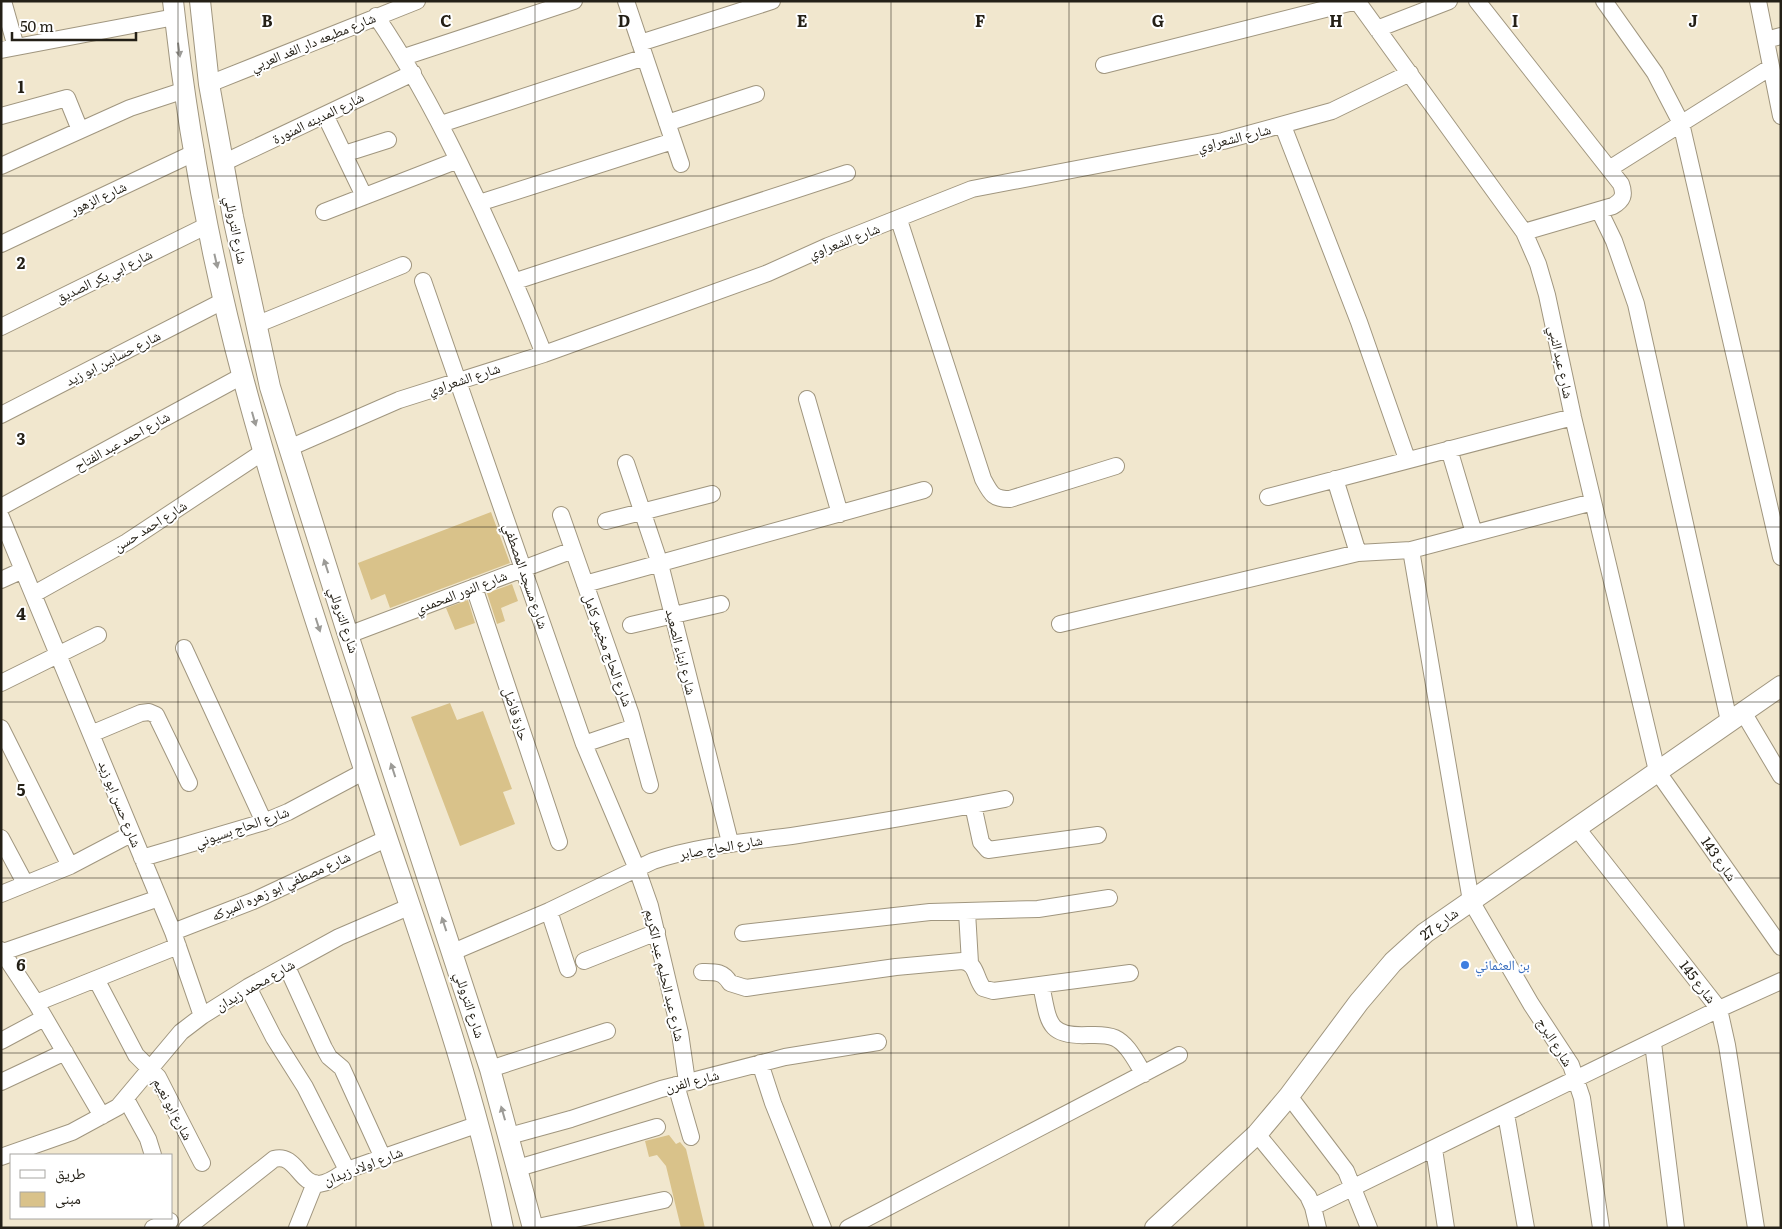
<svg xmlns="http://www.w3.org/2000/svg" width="1782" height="1229" viewBox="0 0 1782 1229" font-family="Literata,'Noto Naskh Arabic',serif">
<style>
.building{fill:#d9c28a}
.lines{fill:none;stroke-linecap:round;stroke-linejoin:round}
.minor-casing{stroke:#a0967f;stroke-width:18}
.tertiary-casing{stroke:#a0967f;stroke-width:22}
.minor{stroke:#fff;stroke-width:16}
.tertiary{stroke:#fff;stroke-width:20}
.oneway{fill:#9c9b97}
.grid{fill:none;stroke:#242017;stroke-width:1;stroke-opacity:0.55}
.shop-dot{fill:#3f7fe0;stroke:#fff;stroke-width:2}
.labels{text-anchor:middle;stroke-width:4;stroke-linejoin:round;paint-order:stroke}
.street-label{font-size:14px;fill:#242017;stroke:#fff}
.shop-label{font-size:14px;fill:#366cbe;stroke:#fff;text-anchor:start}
.grid-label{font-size:16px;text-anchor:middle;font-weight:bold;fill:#242017;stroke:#fff;stroke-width:4;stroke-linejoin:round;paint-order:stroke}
</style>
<rect width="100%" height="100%" fill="#f1e7ce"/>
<path class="building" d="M491,512l19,51 -120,45 -5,-14 -14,6 -13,-37z
M512,584l6,17 -17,7 4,13 -8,3 -10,-31z
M468,600l7,23 -20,7 -9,-22z
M450,703l7,17 26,-9 29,78 -9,3 12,32 -55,22 -49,-129z
M669,1135l7,9 4,-2 6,7 19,79h-24l-15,-62 -9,-11 -8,2 -4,-16z"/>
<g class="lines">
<defs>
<path id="minor" d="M3,1l13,46
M626,1l55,163
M1357,1l167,231 14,32 9,31 26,122 84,354 124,176
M1477,1l144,183c4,11 2,16 -8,22l-89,26
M1604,1l51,72 26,50 100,434
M1758,1l23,115
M376,16c32,47 58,95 83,146 31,63 59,126 85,192
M1377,29l72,-28
M1766,40l15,-4
M640,43l132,-42
M1,50l174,-33
M404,57l170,-56
M1104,65l253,-64
M209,84l208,-83
M325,115l39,81
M1,116l66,-18 13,32
M667,123l89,-29
M441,124l204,-67
M1283,126l76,196 48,137
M344,154l44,-14
M223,163l190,-90
M1,166l129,-58 55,-18
M1609,169l162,-102
M479,203l194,-62
M1599,210l15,31 22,63 93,417
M324,212l134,-52
M899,220l84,259c8,15 10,20 27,20l106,-33
M1,244l195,-92
M423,281l161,463 53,125 13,37 30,127 7,49
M516,281l331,-108
M258,324l145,-59
M1,327l207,-102
M807,399l33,115
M1,415l224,-115
M289,448l110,-48 145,-46 224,-81 60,-27 144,-57 251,-48 109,-30 78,-38
M1449,449l25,84
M626,463l34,101 70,278
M1335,479l23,74
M1268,497l305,-80
M1,507l241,-131
M561,515l70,200 19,70
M1,517l172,415 29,84
M606,521l106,-27
M1411,550l60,351 60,103 40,61 11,33 19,130
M1,580l22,-10
M585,584l339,-94
M474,587l85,255
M34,594l93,-52 136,-90
M1060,624l298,-71 53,-3 182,-48
M631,625l90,-21
M348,635l225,-85
M184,648l80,174
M1,683l97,-48
M1743,712l38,64
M1,728l69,138
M91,734l50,-21 8,-1 7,3 33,68
M584,744l50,-17
M973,805l8,37 7,8 110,-15
M1576,827l143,182 8,36 29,183
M1,838l24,45
M142,858l122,-36 24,-10 77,-41
M1,894l69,-28 61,-32
M549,911l19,58
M967,912l3,51
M173,932l80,-31 135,-63
M743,933l187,-21 108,-3 71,-11
M1,950l35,53 66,113
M3,952l156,-54
M453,952l96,-41 104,-50c47,-16 96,-19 145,-26 70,-11 139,-23 207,-36
M584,961l73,-29
M287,967l37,81 5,9 13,11 41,90
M702,972c13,0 21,-1 28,11l16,5 150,-21 66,-6c15,2 13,17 21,27l10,3 137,-18
M96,979l40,76 22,22 44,86
M1041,985c8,36 5,52 47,50 9,0 18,-1 27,3 13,6 21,24 29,36
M248,987l26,51 31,49 42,83
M36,1003l142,-57
M1,1041l43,-23
M1653,1043l23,185
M760,1063l13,40 50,125
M490,1069l117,-38
M1,1082l64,-30
M676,1085l15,52
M1289,1096l57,75 23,57
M126,1099l22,40 5,16
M1506,1114l20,114
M1257,1134l51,62 5,11 5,21
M509,1136l62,-17 90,-30 124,-32 93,-15
M1434,1149l12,79
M1,1157l71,-25 46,-25 63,-75 21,-16 46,-29 91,-50 72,-31
M518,1168l139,-41
M1313,1207l406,-198 62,-28
M153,1228l17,-7
M187,1228l87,-69c22,-6 25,25 45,25 11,-1 20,-9 28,-14l132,-46
M297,1228l18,-45
M533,1228l131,-28
M848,1228l331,-173"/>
<path id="tertiary" d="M173,1c14,127 37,254 70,377 35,132 79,262 121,391 50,153 106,300 139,459
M200,1l9,83 24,133 37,170 78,248 142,434 43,159
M1155,1228l102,-94 32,-38 70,-94 34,-40 32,-29 356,-247"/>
</defs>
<use href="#minor" class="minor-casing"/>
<use href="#tertiary" class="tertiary-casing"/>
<use href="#minor" class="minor"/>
<use href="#tertiary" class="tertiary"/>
</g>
<defs><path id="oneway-solid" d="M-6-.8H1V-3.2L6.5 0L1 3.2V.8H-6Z" transform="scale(1.25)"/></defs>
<g class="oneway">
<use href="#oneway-solid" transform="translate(179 50) rotate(82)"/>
<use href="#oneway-solid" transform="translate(216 261) rotate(77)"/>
<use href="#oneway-solid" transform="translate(254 419) rotate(74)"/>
<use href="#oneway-solid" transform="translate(326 566) rotate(-108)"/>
<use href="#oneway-solid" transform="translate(318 625) rotate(72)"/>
<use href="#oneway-solid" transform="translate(393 770) rotate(-108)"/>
<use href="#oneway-solid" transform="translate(444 924) rotate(-108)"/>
<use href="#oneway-solid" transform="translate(503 1113) rotate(-106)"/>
</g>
<path class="grid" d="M178,1v1227M356,1v1227M535,1v1227M713,1v1227M891,1v1227M1069,1v1227M1247,1v1227M1426,1v1227M1604,1v1227M1,176h1780M1,351h1780M1,527h1780M1,702h1780M1,878h1780M1,1053h1780"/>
<circle class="shop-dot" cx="1465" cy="965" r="5"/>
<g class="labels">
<g class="street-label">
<text transform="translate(313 42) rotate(-22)" y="5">شارع مطبعه دار الغد العربي</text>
<text transform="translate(318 118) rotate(-26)" y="5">شارع المدينه المنورة</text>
<text transform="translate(1234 138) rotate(-14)" y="5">شارع الشعراوي</text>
<text transform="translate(98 198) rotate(-25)" y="5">شارع الزهور</text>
<text transform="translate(236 230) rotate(79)" y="5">شارع التروللي</text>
<text transform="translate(844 241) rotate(-21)" y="5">شارع الشعراوي</text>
<text transform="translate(104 276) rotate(-26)" y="5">شارع ابي بكر الصديق</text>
<text transform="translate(113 358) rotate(-27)" y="5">شارع حسانين ابو زيد</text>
<text transform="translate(1561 362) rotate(78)" y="5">شارع عبد النبي</text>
<text transform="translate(464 379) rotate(-18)" y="5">شارع الشعراوي</text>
<text transform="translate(122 441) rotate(-29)" y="5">شارع احمد عبد الفتاح</text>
<text transform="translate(150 526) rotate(-32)" y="5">شارع احمد حسن</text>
<text transform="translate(526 576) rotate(71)" y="5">شارع مسجد المصطفي</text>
<text transform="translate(461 592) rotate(-21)" y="5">شارع النور المحمدي</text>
<text transform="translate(344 620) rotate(72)" y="5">شارع التروللي</text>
<text transform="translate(608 650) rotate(70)" y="5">شارع الحاج مخيمر كامل</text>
<text transform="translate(681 652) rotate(76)" y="5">شارع ابناء الصعيد</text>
<text transform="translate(516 714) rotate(72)" y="5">حارة فاضل</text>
<text transform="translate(120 804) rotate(68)" y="5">شارع حسن ابو زيد</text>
<text transform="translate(242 827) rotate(-19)" y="5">شارع الحاج بسيوني</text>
<text transform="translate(721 847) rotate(-10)" y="5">شارع الحاج صابر</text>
<text transform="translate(1719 859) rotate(55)" y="5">شارع 143</text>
<text transform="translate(281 886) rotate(-24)" y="5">شارع مصطفي ابو زهره المبركه</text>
<text transform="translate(1439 924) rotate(-37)" y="5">شارع 27</text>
<text transform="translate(665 975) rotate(77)" y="5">شارع عبد الحليم عبد الكريم</text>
<text transform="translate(1698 982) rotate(52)" y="5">شارع 145</text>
<text transform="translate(255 985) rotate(-30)" y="5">شارع محمد زيدان</text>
<text transform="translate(470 1005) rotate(72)" y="5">شارع التروللي</text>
<text transform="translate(1555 1042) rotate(58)" y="5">شارع البرج</text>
<text transform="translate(692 1081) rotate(-14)" y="5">شارع الفرن</text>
<text transform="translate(173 1109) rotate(62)" y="5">شارع ابو نعيم</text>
<text transform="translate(363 1166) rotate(-21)" y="5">شارع اولاد زيدان</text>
</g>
<g class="shop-label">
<text x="1475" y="970">بن العثماني</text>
</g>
</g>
<g class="grid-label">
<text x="267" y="27">B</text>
<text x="446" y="27">C</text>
<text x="624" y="27">D</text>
<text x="802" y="27">E</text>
<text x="980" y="27">F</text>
<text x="1158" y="27">G</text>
<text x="1336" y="27">H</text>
<text x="1515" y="27">I</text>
<text x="1693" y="27">J</text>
<text x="21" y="93">1</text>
<text x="21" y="269">2</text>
<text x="21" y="445">3</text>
<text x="21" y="620">4</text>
<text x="21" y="796">5</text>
<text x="21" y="971">6</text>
</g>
<rect width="1782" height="1229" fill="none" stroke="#242017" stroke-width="5"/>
<rect x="10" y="1154" width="162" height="65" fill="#ffffff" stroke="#a7a6a2"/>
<rect x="20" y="1170" width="25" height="8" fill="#ffffff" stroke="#a7a6a2"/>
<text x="55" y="1179" font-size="15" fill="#242017">طريق</text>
<rect x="20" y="1192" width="25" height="15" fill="#d9c28a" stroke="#a7a6a2"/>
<text x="55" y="1204" font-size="15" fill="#242017">مبنى</text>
<path d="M12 32v8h124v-8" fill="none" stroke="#242017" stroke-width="2.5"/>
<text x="20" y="32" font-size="15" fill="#242017" stroke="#ffffff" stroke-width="4" paint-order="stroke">50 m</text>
</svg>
